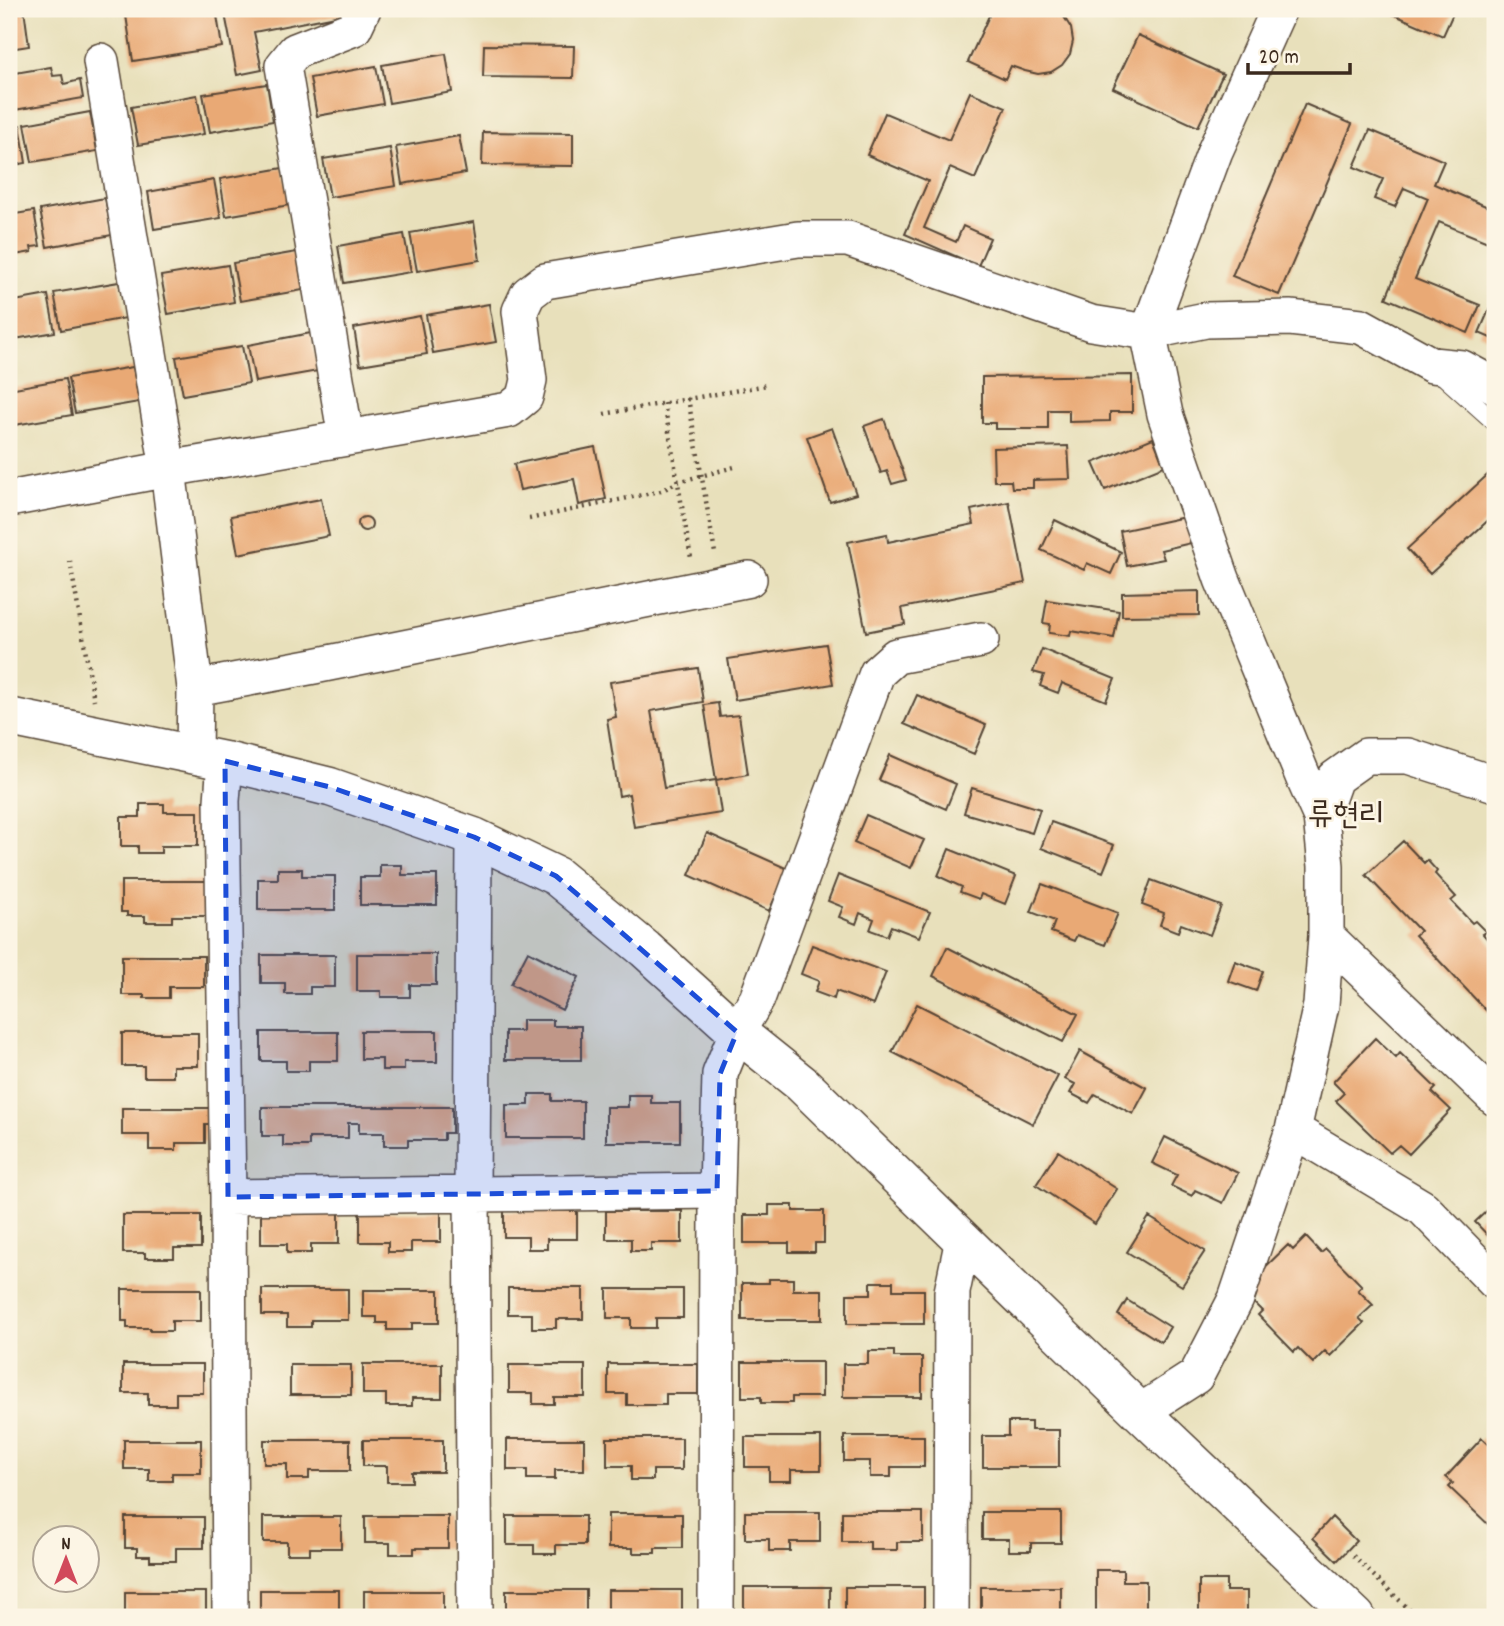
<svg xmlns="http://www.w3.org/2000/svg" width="1504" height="1626" viewBox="0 0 1504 1626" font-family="Dekko,'Poor Story',sans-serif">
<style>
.building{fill:#e9a975}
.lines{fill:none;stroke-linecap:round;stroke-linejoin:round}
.lane-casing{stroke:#554536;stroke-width:20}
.street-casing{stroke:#554536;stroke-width:38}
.secondary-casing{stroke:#554536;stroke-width:41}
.path{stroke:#554536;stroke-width:4.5;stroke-dasharray:2 5;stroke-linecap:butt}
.lane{stroke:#fff;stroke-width:18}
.street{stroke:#fff;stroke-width:35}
.secondary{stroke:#fff;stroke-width:38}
.marked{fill:#1d4ed8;fill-opacity:0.2;stroke:#1d4ed8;stroke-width:5;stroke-dasharray:14 9;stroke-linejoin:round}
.labels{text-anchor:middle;stroke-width:5;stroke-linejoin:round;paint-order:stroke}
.quarter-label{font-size:32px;fill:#3b2a1e;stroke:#fcf5e5}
</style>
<rect width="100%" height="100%" fill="#fcf5e5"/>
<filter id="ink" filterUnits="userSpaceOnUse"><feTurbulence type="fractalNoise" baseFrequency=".0143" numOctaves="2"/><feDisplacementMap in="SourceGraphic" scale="14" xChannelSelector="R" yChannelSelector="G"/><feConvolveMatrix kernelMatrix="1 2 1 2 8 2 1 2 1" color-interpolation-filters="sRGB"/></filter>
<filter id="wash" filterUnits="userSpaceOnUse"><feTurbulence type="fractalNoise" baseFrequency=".00686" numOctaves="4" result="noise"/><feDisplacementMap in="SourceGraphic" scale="28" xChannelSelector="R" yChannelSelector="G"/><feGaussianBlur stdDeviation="1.57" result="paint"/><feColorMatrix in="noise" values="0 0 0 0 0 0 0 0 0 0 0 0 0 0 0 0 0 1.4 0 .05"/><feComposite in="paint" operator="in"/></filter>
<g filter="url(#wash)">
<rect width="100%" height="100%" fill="#e8e0bb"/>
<g id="blocks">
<path class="building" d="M9,9h15l5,37 -20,3z
M125,9h91l6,38 -89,14z
M224,9h126l1,4 -97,19 8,38 -25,5z
M495,9h21v5h-21z
M992,9h61l11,8 7,11 2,13 -3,13 -8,11 -11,7 -13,2 -13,-3 -14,-5 -6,13 -37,-17z
M1381,9h74l-12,27z
M1138,35l85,39 -25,53 -85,-39z
M484,45l90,1 -1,32 -90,-1z
M446,54l6,38 -63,11 -7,-38z
M376,66l7,38 -66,12 -7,-38z
M51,67l2,9 9,-1 2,9 16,-4 3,18 -74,13v-37z
M267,84l6,37 -63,11 -7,-38z
M970,92l36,15 -31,72 -25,-11 -26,60 32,14 7,-16 27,12 -12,28 -73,-32 23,-53 -61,-26 18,-42 64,27z
M197,95l7,39 -66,11 -7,-38z
M1305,104l47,20 -73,171 -47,-19z
M90,112l7,39 -65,11 -7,-38z
M20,125l6,38 -17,3v-40z
M1370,130l74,31 -10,23 61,26v35l-56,-23 -24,57 65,26 -12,28 -82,-35 42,-100 -24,-10 -9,19 -21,-8 9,-20 -29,-12z
M483,132l90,1v33l-91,-1z
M459,136l7,37 -64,11 -6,-37z
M390,148l6,38 -66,11 -7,-38z
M283,168l7,37 -64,11 -6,-37z
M214,180l7,38 -67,11 -6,-37z
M105,198l7,37 -65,12 -7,-37z
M34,211l6,35 -9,1 1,5 -23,4v-41z
M474,222l6,38 -63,11 -7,-38z
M404,234l7,38 -67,11 -6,-37z
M297,252l6,38 -63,11 -7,-38z
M228,265l6,37 -66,12 -7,-38z
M119,282l7,36 -65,12 -7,-37z
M48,295l7,37 -46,8v-38z
M1495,296v44l-16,-7z
M489,304l7,38 -63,11 -7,-38z
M420,316l7,38 -67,11 -6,-37z
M311,333l7,38 -63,11 -7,-37z
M242,346l7,37 -66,12 -7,-38z
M133,367l6,35 -64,11 -7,-35z
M1132,375v37h-22v9l-41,1v-12h-21v19h-53v-6h-13v-46z
M65,379l7,36 -63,11v-37z
M884,419l22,61 -14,4 -5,-13 -6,2 -17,-47z
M832,428l24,66 -26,8 -23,-65z
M1153,438l11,28 -59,24 -12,-27z
M1068,446l2,33 -37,1v8h-21l-1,-7h-17l-1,-33z
M595,447l11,52 -27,6 -5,-26 -54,11 -6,-26z
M1495,468v46l-65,60 -23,-25z
M321,499l8,37 -91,18 -7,-38z
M1009,502l16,81 -123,25 3,16 -39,8 -18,-90 39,-8 1,8 86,-18 -3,-14z
M1185,517l6,26 -30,7 3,9 -37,7 -7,-35z
M358 524a7 7 0 1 1 14 0a7 7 0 1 1-14 0Z
M1055,520l66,32 -10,22 -24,-11 -3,7 -43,-20z
M1199,591v24l-77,1v-23z
M1047,600l72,11 -5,27 -43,-7 -1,5 -21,-3 1,-9 -7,-1z
M826,644l7,40 -98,16 -7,-41z
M1042,649l73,30 -9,22 -44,-18 -4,10 -18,-7 4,-11 -11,-3z
M698,668l5,34 -52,9 13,77 52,-8 5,33 -87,14 -5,-33 -10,2 -12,-77 9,-2 -6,-35z
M917,695l69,30 -12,29 -70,-30z
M718,703l2,14 19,-2 9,59 -32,6 -12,-75z
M890,755l66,29 -10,25 -67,-29z
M972,788l68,21 -8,24 -68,-20z
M140,804h24v8h34v34h-37v7h-23v-7h-17v-29h19z
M866,815l58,25 -13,28 -57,-25z
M1051,822l63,23 -11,27 -62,-24z
M707,833l81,36 -19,42 -80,-36z
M1403,841l21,22 3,-3 10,11 -2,3 21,23 -5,4 21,22 3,-2 11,11 -3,2 12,14v72l-80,-85 5,-4 -54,-56z
M949,849l67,27 -11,28 -24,-10 -2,5 -19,-7 2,-5 -24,-11z
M380,865h22v10h35v30h-77v-28h20z
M278,869h24v7h33v34h-77v-31h20z
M838,875l92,37 -11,25 -28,-11 -4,10 -17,-6 4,-11 -14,-6 -4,11 -17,-7 4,-10 -15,-6z
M1151,880l70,26 -11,29 -29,-11 -3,8 -18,-7 4,-12 -22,-8z
M121,881h86v35h-35v6h-27v-6h-18v-4h-6z
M1042,884l76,29 -13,32 -28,-10 -3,6 -23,-9 4,-11 -24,-9z
M812,945l74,27 -13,33 -37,-14 -2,8 -19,-7 4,-11 -18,-7z
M947,947l131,67 -15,28 -130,-66z
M528,951l51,26 -17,33 -51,-26z
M357,954h79v31h-26v12h-29v-6h-24z
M261,955h74v32h-25v7h-25v-11h-24z
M122,956h82v31h-35v11h-25v-3h-22z
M1235,961l28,10 -7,20 -28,-10z
M917,1004l141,72 -25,48 -141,-72z
M522,1020h31v6h28v34h-76v-29h17z
M361,1031h76v31h-33v8h-22v-11h-21z
M261,1032h77v29h-29v10h-23v-10h-25z
M122,1033h76v33h-25v11h-29v-11h-22z
M1375,1038l21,20 4,-5 36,35 -4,4 19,18 -42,44 -10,-9 -9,8 -54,-52 8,-8 -11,-11z
M1080,1051l67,37 -14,26 -38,-20 -6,9 -19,-10 5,-9 -10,-5z
M529,1094h23v7h31v37h-77v-33h23z
M628,1095h23v8h29v39h-74v-35h22z
M262,1107h190v26h-8v7h-36v6h-24v-13h-25v-10h-11v15h-39v8h-26v-10h-21z
M122,1108h92v16h-9v19h-29v7h-27v-15h-27z
M1165,1137l73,36 -15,30 -28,-13 -3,6 -21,-10 6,-11 -25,-12z
M1058,1151l59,38 -22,35 -59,-39z
M1495,1203v40l-20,-21z
M769,1205h24v6h31v32h-9v9h-26v-9h-45v-28h25z
M504,1211h73v28h-30v10h-19v-12h-24z
M606,1211h76v32h-31v8h-20v-12h-25z
M360,1212h81v30h-30v10h-23v-10h-28z
M261,1213h78v31h-28v9h-24v-9h-26z
M123,1215h78v33h-27v10h-29v-5h-22z
M1149,1217l56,34 -23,35 -55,-34z
M1306,1237l15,16 5,-4 36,37 -4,4 15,15 -14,13 5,5 -34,33 -5,-5 -12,12 -15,-15 -4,4 -36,-37 4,-4 -16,-16 8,-17 34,-33 5,5z
M769,1279h24v11h29v30h-80v-37h27z
M871,1282h22v8h31v34h-77v-30h24z
M508,1288h75v31h-27v9h-24v-14h-24z
M122,1289h79v32h-29v10h-22v-3h-23v-7h-5z
M262,1289h86v31h-37v7h-24v-12h-25z
M607,1289h76v29h-27v10h-25v-10h-24z
M363,1290h76v33h-27v7h-25v-7h-10v-6h-14z
M1127,1300l43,27 -9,15 -43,-27z
M868,1351h26v6h28v40h-79v-33h25z
M742,1362h80v35h-30v6h-31v-6h-19z
M123,1364h80v29h-27v12h-28v-12h-25z
M363,1364h79v34h-30v8h-26v-12h-23z
M608,1364h90v30h-32v11h-39v-11h-19z
M290,1365h61v30h-61z
M509,1365h76v32h-31v7h-21v-11h-24z
M1008,1422h23v8h28v37h-76v-31h25z
M844,1436h80v31h-33v10h-21v-16h-26z
M745,1437h76v33h-30v11h-22v-14h-24z
M607,1438h75v32h-29v10h-22v-14h-24z
M1482,1438l13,12v81l-46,-44 4,-4 -7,-6z
M507,1439h77v31h-29v9h-28v-9h-20z
M124,1440h77v33h-29v8h-23v-12h-25z
M264,1440h86v31h-41v8h-22v-15h-23z
M363,1440h80v32h-31v10h-25v-16h-24z
M745,1512h75v30h-30v9h-21v-12h-24z
M842,1512h81v30h-26v8h-27v-8h-28z
M982,1512h79v31h-30v8h-22v-12h-27z
M608,1514h74v34h-27v5h-22v-5h-25z
M365,1516h83v32h-34v6h-24v-11h-25z
M507,1516h78v29h-29v9h-22v-9h-27z
M125,1517h79v31h-28v13h-26v-5h-13v-8h-12z
M263,1517h78v31h-31v6h-23v-12h-24z
M1332,1517l24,24 -19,20 -24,-23z
M1096,1570h27v11h23v36h-50z
M1199,1580h27v11h21v26h-48z
M744,1587h86v30h-86z
M845,1587h79v30h-79z
M981,1587h80v30h-54v-4h-26z
M260,1590h79v27h-79z
M506,1590h80v27h-80z
M608,1590h74v27h-74z
M364,1591h79v26h-79z
M125,1592h81v25h-81z"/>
</g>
</g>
<g filter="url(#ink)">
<use href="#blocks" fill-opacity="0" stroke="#554536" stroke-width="2"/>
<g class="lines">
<defs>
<path id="lane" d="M1437,370l58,52"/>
<path id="street" d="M101,61l67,408 27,219 -1,66
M1148,332l58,-12 84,-2 71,8 71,39 30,3 33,18
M1148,332l67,-181 64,-142
M346,438l-63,-372 12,-15 59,-23 9,-19
M9,499l159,-30 341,-59 16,-13 4,-17 -9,-69 8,-17 17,-13 253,-42h50l243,84 57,9 17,82 57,165 82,200 17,38 5,49v70l-5,69 -28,125 -57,169 -40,77 -56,36
M195,688l119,-22 435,-87
M225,761l-3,40 6,396 2,420
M1321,817l14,-39 31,-22h42l87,28
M474,837l-2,357 3,423
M1326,936l169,162
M1293,1130l130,78 72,74
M228,1197l489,-6
M716,1617l1,-426 3,-117 17,-42 20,-33 120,-326 19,-17 85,-16
M951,1617l1,-325 11,-53"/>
<path id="secondary" d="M9,717l216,44 105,26 144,50 82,39 89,73 92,83 65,52 338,328 216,205"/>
</defs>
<use href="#lane" class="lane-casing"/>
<use href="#street" class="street-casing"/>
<use href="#secondary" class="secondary-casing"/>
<path class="path" d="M688,398l27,155
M664,403l27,155
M604,414l163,-29
M529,519l132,-28 17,-9 60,-16
M70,561l24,139
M1353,1556l64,61"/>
<use href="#lane" class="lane"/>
<use href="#street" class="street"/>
<use href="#secondary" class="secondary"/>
</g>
</g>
<path class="marked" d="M225,761l105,26 144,50 82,39 181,156 -17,42 -3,117 -489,6z"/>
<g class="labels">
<g class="quarter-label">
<text x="1346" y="824">류현리</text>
</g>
</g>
<rect width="1504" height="1626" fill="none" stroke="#fcf5e5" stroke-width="35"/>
<g transform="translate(66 1559)"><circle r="33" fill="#fcf5e5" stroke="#afa495" stroke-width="2"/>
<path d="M0-5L12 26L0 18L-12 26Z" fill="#d1495b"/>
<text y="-10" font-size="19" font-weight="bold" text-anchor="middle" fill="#3b2a1e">N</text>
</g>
<path d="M1248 63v10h102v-10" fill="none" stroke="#3b2a1e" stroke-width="3.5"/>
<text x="1259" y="63" font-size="21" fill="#3b2a1e" stroke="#fcf5e5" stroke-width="5" paint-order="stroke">20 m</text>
</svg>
